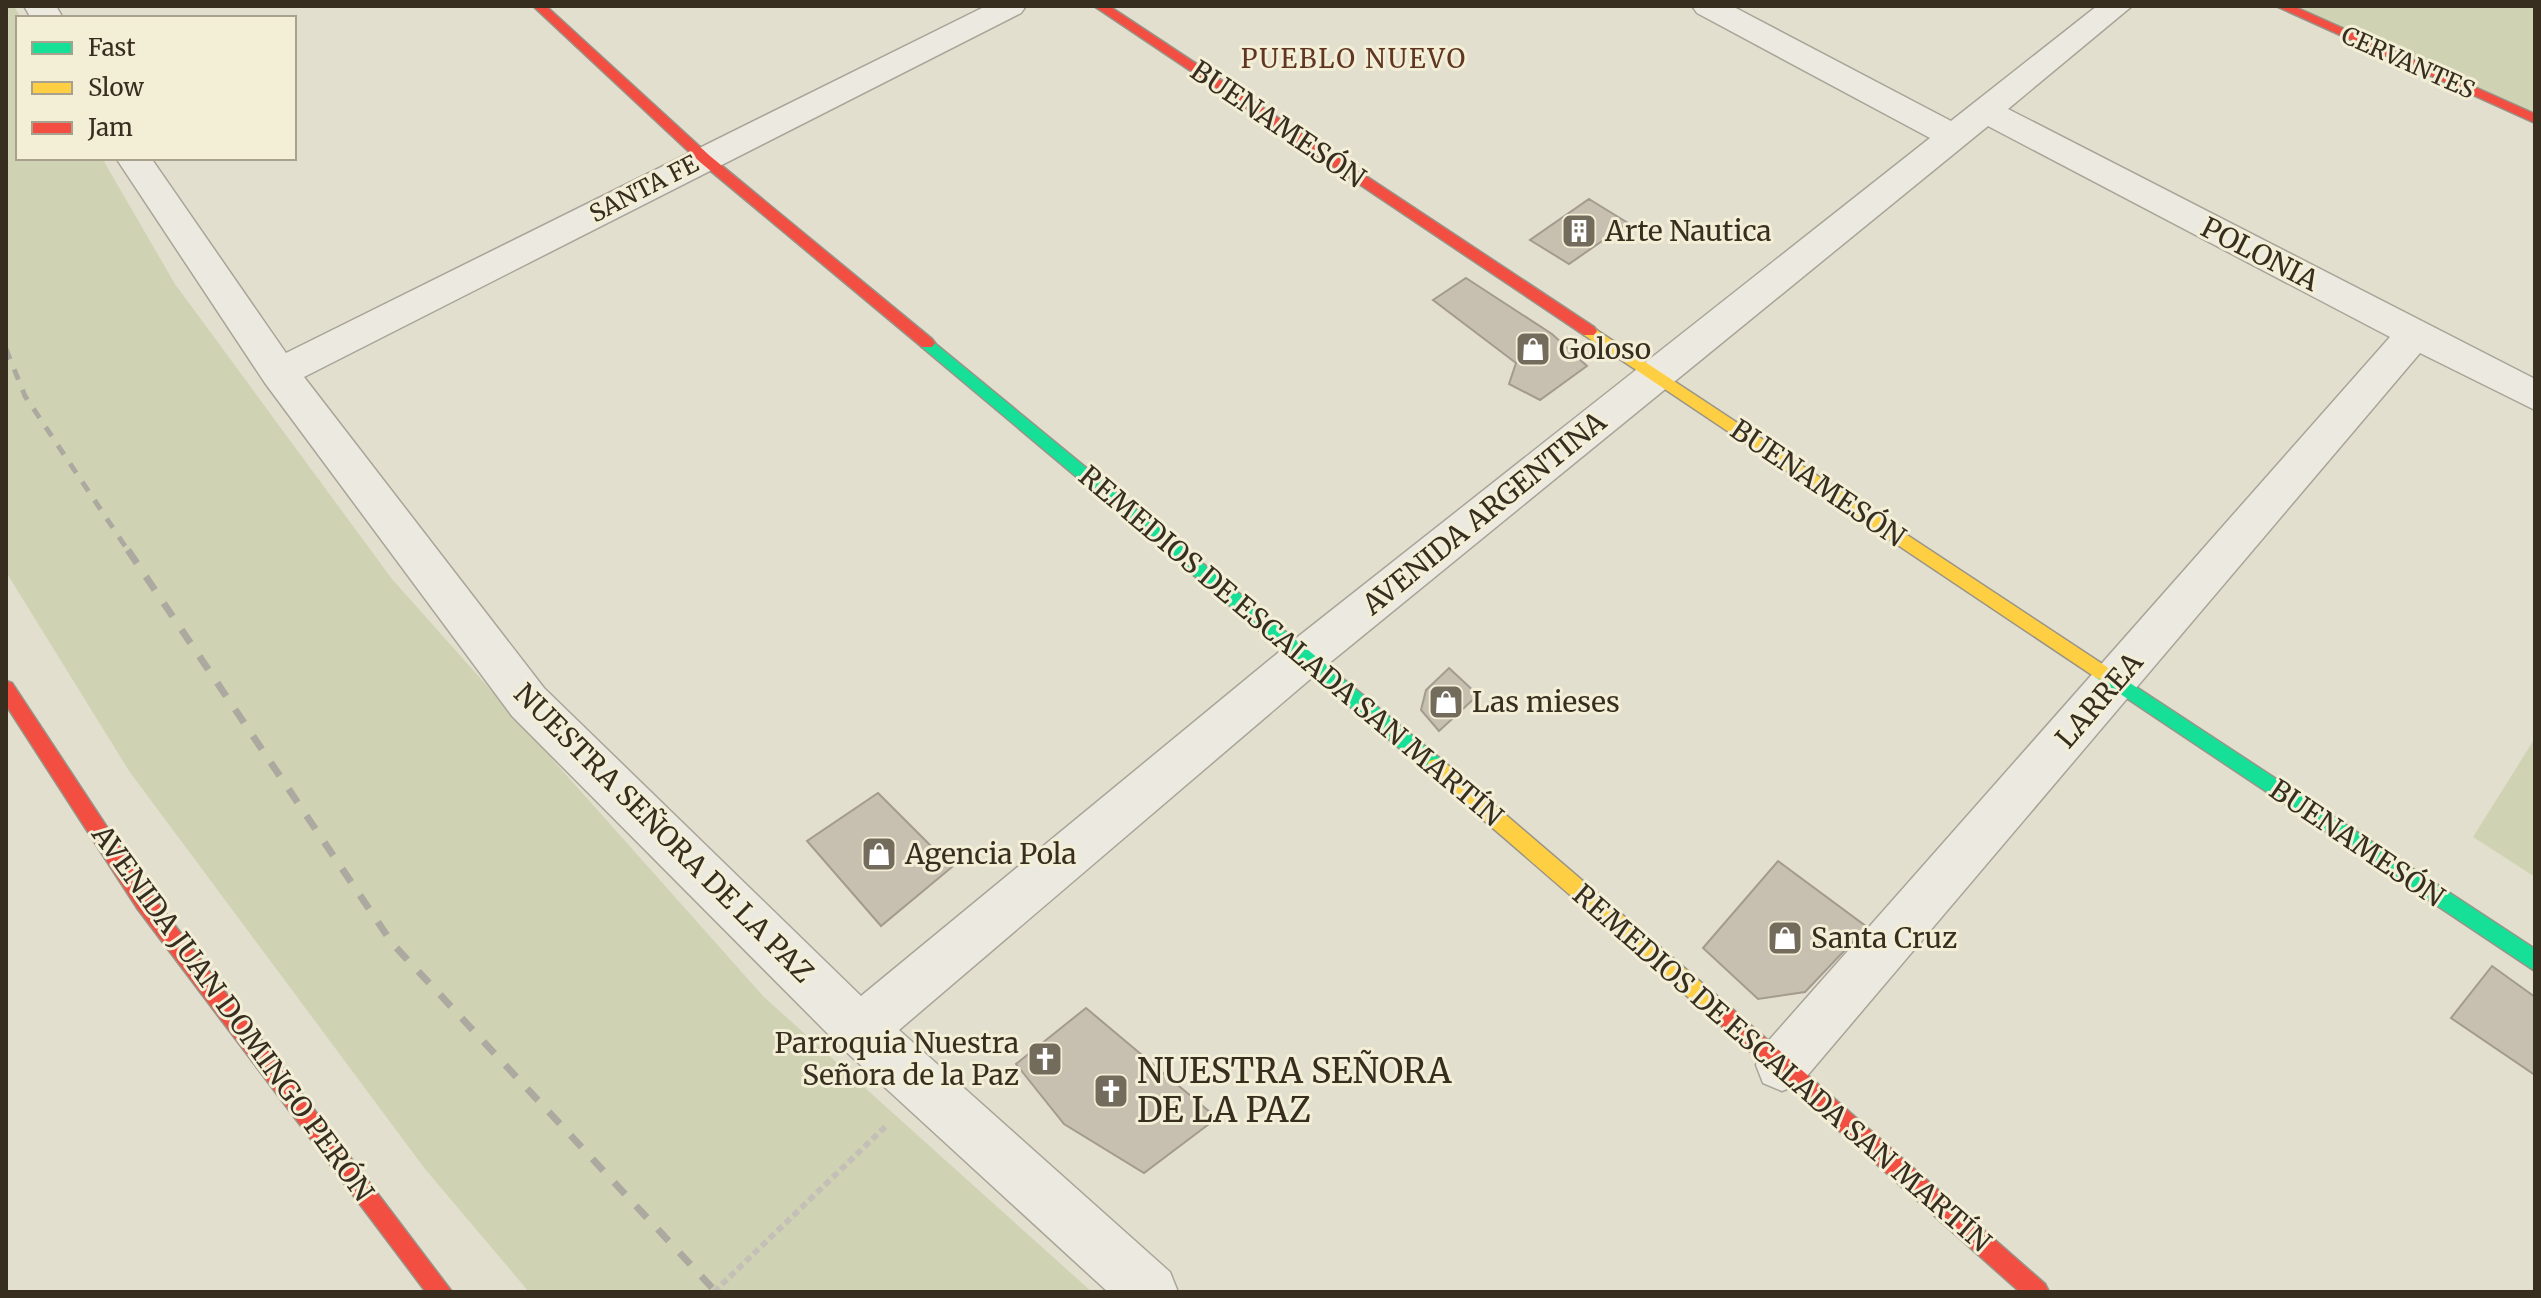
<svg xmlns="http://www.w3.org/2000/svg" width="2541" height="1298" viewBox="0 0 2541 1298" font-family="Merriweather,serif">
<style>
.green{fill:#d0d3b3}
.building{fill:#c7bfb0;stroke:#a39b8e;stroke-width:2}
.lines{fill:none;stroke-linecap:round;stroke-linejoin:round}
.street-casing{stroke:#a9a498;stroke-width:3}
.fast-casing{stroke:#989488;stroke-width:3}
.slow-casing{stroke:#989488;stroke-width:3}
.jam-casing{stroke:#989488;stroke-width:3}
.path{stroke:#c4c0b7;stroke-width:6;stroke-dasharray:7 4;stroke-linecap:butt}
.street{fill:#ece9e0;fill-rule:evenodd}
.fast{fill:#16e098;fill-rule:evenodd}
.slow{fill:#ffcf43;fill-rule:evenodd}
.jam{fill:#f24e42;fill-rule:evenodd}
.rail-far1{stroke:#aca9a0;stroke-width:5;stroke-dasharray:11 11;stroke-linecap:butt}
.rail{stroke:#aca9a0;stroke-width:7;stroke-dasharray:16 16;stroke-linecap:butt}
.labels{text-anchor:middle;stroke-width:6;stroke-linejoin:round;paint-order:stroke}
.far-street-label{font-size:24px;fill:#372e20;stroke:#f3eed6}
.far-neighbourhood-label{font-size:26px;letter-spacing:2px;fill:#613523;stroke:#f3eed6}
.street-label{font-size:28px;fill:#372e20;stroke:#f3eed6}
.poi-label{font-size:28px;fill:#372e20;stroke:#f3eed6;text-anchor:start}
.near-poi-label{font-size:34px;fill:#372e20;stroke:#f3eed6;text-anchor:start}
</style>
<rect width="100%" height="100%" fill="#e3dfcf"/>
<path class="green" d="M6,6h8l7,12h-3v140h84l73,126 217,295 372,418 328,295h-563l-104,-123 -296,-398 -123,-199z
M2282,6h253v113z
M2535,738v139l-62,-40z"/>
<path class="building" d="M1589,199l39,24 -59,41 -39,-24z
M1466,278l86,56 35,32 -47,34 -31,-16 7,-21 -83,-63z
M1449,668l29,27 -39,36 -18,-21 5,-20z
M878,793l74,74 -71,59 -74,-85z
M1778,861l89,66 -62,65 -47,7 -55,-51z
M2492,966l43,31v78l-84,-57z
M1086,1008l131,110 -73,55 -80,-49 -48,-60z"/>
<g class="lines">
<defs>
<path id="street" d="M24,6h32l7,12h-32z
M986,6h40l-5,7 -717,364 240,311 317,308 429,-353 640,-505 -233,-125 -5,-7h40l219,115 146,-115h35l-124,103 527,270v31l-115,-57 -619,730 -19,8 -19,-8 -7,-18 7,-18 627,-710 -402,-211 -666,543 -423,361 271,242 8,20h-70l-266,-244 -330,-332 -247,-333 -149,-225h35l135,195z"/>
<path id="fast" d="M927,337l516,424 2,6 -2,6 -7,2 -7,-2 -507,-426 -3,-4z
M2101,664l434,285v22l-440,-294 -3,-5 3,-5z"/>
<path id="slow" d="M1589,325l518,342 3,5 -3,5 -6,3 -6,-3 -511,-342 -3,-4 3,-4z
M1436,759l7,2 288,247 4,7 -4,7 -7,3 -7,-3 -288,-249 -2,-6 2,-6z"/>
<path id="jam" d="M533,6h13l164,150 222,183 3,4 -3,4h-10l-222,-185z
M1094,6h15l485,321 3,4 -3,4h-10z
M2276,6h17l242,108v9z
M6,681l6,2 139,211 301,398h-26l-289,-384 -131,-203z
M1724,1005l7,3 314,276 4,8h-29l-303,-270 -4,-7 4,-7z"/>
</defs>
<use href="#street" class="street-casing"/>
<use href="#fast" class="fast-casing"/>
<use href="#slow" class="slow-casing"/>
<use href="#jam" class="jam-casing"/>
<path class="path" d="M714,1292l173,-167"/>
<use href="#street" class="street"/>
<use href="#fast" class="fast"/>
<use href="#slow" class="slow"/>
<use href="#jam" class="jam"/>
<path class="rail-far1" d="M6,349l19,47 104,156"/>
<path class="rail" d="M128,550l264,393 324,349"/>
</g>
<defs>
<symbol id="building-square" viewBox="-11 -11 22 22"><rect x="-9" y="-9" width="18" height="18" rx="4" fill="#736c5d" stroke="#f3eed6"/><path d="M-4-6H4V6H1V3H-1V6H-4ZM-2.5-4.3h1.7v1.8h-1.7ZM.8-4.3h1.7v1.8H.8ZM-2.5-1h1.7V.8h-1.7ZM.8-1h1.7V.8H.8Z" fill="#fff"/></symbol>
<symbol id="shop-square" viewBox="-11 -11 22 22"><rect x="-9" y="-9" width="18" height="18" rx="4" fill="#736c5d" stroke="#f3eed6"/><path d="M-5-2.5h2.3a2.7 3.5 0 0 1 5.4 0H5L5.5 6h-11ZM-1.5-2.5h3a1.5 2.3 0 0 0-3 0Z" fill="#fff"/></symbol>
<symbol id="church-square" viewBox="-11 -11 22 22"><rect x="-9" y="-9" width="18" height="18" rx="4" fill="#736c5d" stroke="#f3eed6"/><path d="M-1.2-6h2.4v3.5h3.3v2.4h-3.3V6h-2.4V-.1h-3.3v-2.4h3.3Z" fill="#fff"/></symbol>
</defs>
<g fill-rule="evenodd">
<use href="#building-square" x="1559" y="211" width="40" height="40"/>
<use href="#shop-square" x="1513" y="329" width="40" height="40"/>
<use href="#shop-square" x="1426" y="682" width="40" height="40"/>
<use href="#shop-square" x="859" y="834" width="40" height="40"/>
<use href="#shop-square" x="1765" y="918" width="40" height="40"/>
<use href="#church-square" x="1025" y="1039" width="40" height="40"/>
<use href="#church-square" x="1091" y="1071" width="40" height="40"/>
</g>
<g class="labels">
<g class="far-street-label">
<text transform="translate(2408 63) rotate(24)" y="8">CERVANTES</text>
<text transform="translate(644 189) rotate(-27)" y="8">SANTA FE</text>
</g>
<g class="far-neighbourhood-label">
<text x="1354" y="68">PUEBLO NUEVO</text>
</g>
<g class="street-label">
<text transform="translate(1278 124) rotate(34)" y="10">BUENAMESÓN</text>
<text transform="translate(2260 254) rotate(27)" y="10">POLONIA</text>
<text transform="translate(1818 483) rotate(34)" y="10">BUENAMESÓN</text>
<text transform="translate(1484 513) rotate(-39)" y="10">AVENIDA ARGENTINA</text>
<text transform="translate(1291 646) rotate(40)" y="10">REMEDIOS DE ESCALADA SAN MARTÍN</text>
<text transform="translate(2099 700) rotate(-49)" y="10">LARREA</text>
<text transform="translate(664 833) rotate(45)" y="10">NUESTRA SEÑORA DE LA PAZ</text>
<text transform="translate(2357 843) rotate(34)" y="10">BUENAMESÓN</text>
<text transform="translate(233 1013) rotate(54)" y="10">AVENIDA JUAN DOMINGO PERÓN</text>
<text transform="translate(1782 1068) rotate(41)" y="10">REMEDIOS DE ESCALADA SAN MARTÍN</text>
</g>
<g class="poi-label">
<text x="1605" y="241">Arte Nautica</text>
<text x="1559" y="359">Goloso</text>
<text x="1472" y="712">Las mieses</text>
<text x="905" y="864">Agencia Pola</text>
<text x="1811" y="948">Santa Cruz</text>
<text x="1019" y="1053" text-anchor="end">Parroquia Nuestra<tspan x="1019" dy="32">Señora de la Paz</tspan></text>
</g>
<g class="near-poi-label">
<text x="1137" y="1083">NUESTRA SEÑORA<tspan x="1137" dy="39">DE LA PAZ</tspan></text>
</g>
</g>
<rect width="2541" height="1298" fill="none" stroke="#372e20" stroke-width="16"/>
<rect x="16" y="16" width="280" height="144" fill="#f3eed6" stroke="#a8a18d" stroke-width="2"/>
<rect x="32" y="42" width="40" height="12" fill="#16e098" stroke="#a8a18d" stroke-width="2"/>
<text x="88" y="56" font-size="24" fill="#372e20">Fast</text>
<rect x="32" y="82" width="40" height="12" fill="#ffcf43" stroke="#a8a18d" stroke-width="2"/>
<text x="88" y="96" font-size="24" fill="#372e20">Slow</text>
<rect x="32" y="122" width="40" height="12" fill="#f24e42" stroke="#a8a18d" stroke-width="2"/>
<text x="88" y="136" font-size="24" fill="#372e20">Jam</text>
</svg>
